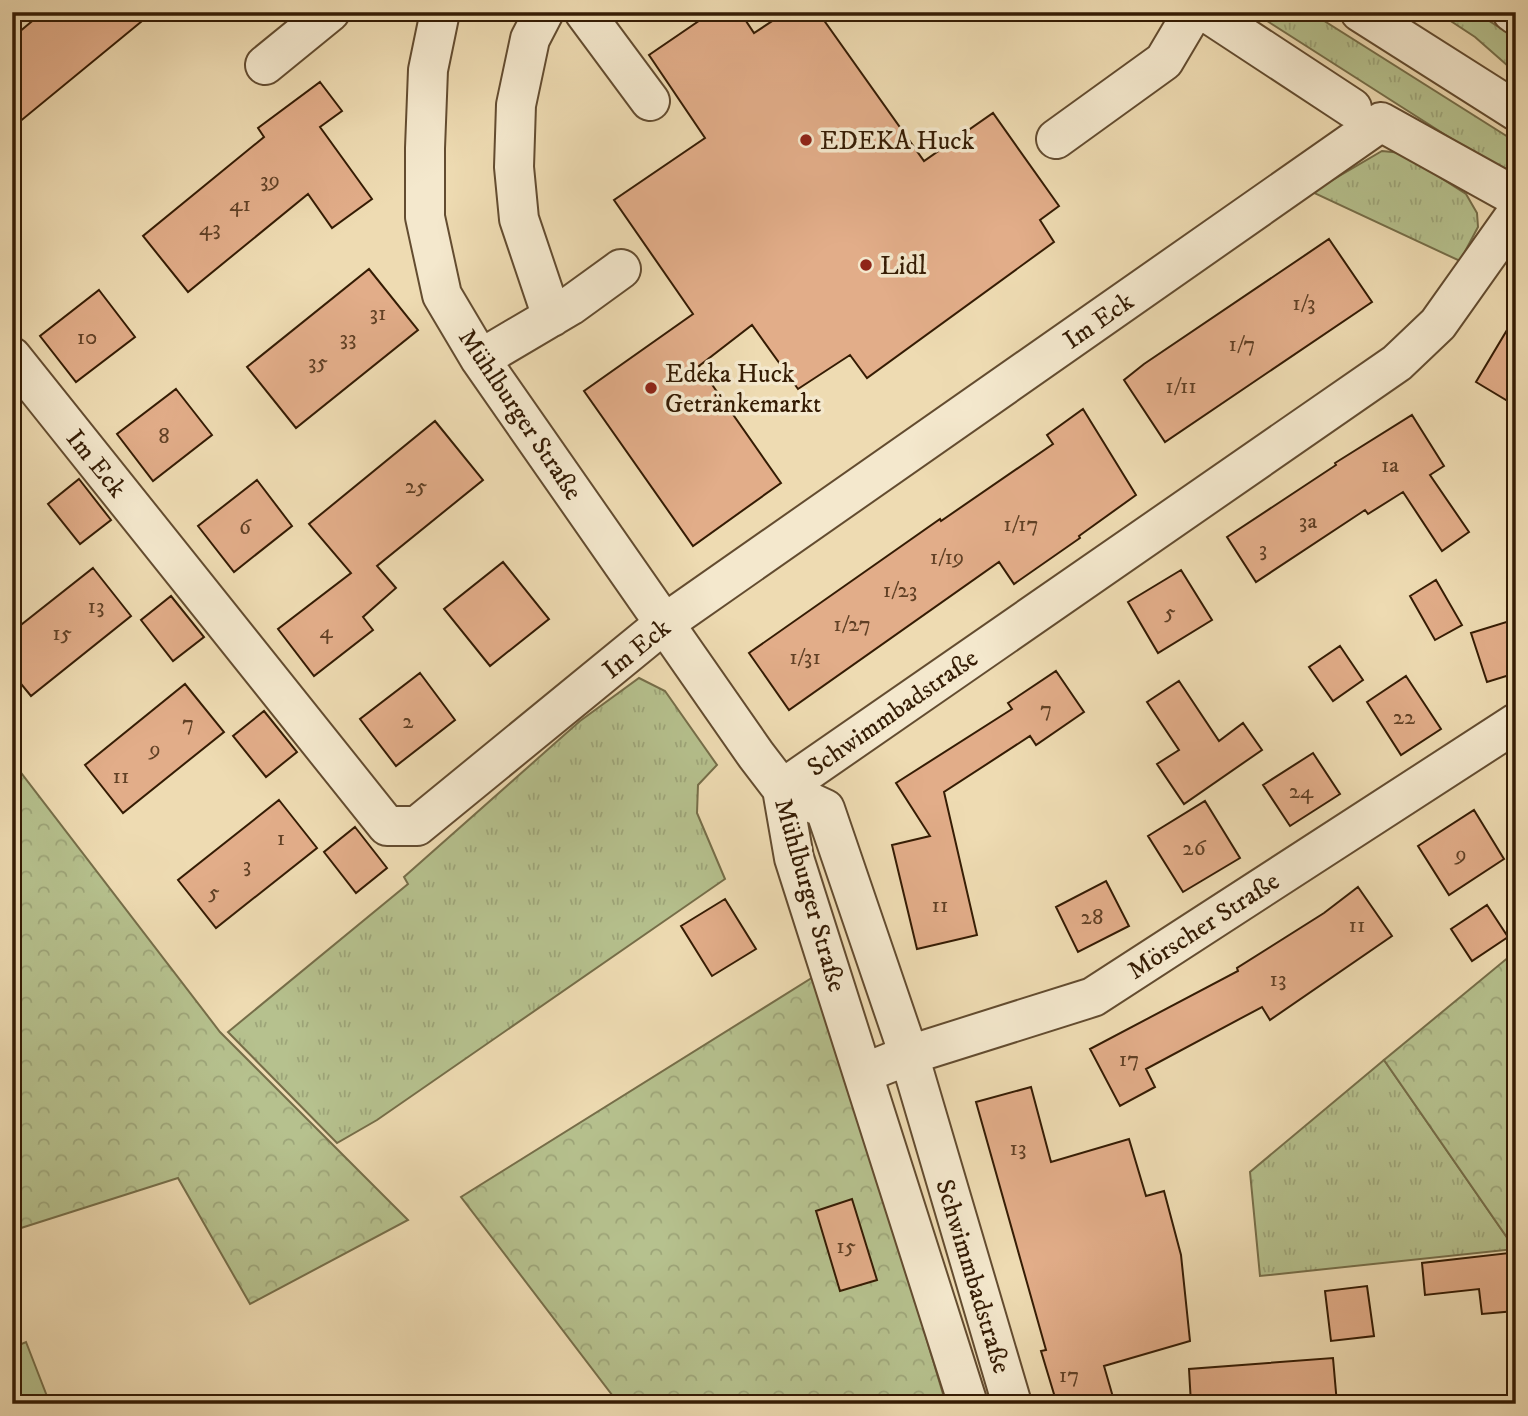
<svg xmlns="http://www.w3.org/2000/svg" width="1528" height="1416" viewBox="0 0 1528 1416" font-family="'IM FELL DW Pica',serif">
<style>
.grass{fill:url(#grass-tufts);stroke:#766e49;stroke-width:2}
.forest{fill:url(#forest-crowns);stroke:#766e49;stroke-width:2}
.garden{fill:#b6c18e;stroke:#766e49;stroke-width:2}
.building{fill:#e2ad89;stroke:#351c04;stroke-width:2}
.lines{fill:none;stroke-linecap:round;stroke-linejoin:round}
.minor-casing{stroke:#634c30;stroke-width:42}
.minor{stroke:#f4e8cd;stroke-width:38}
.poi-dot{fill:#8f2418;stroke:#f4e8cd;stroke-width:2.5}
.labels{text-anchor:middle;stroke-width:7;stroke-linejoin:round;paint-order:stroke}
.number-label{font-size:23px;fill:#604025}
.poi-label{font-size:26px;fill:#351c04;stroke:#f4e8cd;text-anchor:start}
.street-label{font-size:26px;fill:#351c04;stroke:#f4e8cd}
</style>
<defs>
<pattern id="grass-tufts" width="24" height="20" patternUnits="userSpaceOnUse" patternTransform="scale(1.75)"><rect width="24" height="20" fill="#b6c18e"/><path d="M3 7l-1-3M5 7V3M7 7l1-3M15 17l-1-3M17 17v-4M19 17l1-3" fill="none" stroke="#9da579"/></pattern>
<pattern id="forest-crowns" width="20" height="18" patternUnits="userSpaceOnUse" patternTransform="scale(1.75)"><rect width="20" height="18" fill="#b6c18e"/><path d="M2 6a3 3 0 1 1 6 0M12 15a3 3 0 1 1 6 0" fill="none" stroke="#9da579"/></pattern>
</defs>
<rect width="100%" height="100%" fill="#eedbb2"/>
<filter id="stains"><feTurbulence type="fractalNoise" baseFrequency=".00286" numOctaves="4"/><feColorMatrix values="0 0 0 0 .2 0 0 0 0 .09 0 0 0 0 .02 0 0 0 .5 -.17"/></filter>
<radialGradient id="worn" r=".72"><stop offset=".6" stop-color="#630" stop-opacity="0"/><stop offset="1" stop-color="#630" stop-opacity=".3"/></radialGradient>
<path class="grass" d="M1253,12h57l206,130v38z
M1437,12h38l41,26v35l-41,-36z
M1382,151l20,2 64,41 11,19 1,14 -18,34 -148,-69z
M639,678l26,13 52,74 -19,20 -1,28 28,66 -348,241 -40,23 -109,-111 180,-148 -4,-7 176,-156z
M1384,1060l131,189 -255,27 -10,-104z"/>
<path class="forest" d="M12,761l208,271 188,188 -158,84 -72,-126 -157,50 -9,-15z
M1516,951v298h-1l-131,-189z
M818,974l128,430h-327l-158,-207z"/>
<path class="garden" d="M26,1342l24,62h-38v-56z"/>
<path class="building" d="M43,12h110l-141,116v-90z
M712,12h28l14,21 32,-21h32l106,149 69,-48 66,93 -19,14 14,22 -187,136 -17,-23 -52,34 -46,-64 -53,41 82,117 -88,63 -109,-155 109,-77 -79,-114 91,-62 -56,-83z
M320,82l22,29 -22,16 52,72 -40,29 -24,-34 -120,98 -45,-56 121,-99 -6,-9z
M1329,239l43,63 -207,140 -41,-62 20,-16z
M369,269l49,61 -122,98 -49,-61z
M99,290l36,47 -59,45 -36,-46z
M1516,315v91l-40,-24z
M176,389l36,46 -59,46 -36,-47z
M1083,409l53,86 -57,41 1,2 -66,46 -15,-22 -210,148 -40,-57 191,-134 1,2 112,-77 -6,-9z
M1412,415l32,51 -14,9 39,57 -27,19 -39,-59 -35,22 -3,-4 -109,72 -29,-45 109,-72 -1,-2z
M435,421l48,59 -106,86 19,22 -33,29 10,13 -59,46 -36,-47 73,-56 -42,-49z
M79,479l32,41 -31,24 -32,-40z
M257,480l35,46 -58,46 -36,-46z
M503,562l46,57 -59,47 -46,-57z
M93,568l38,48 -100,80 -19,-23v-41z
M1181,570l31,50 -54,33 -30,-51z
M1436,580l26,45 -27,15 -25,-44z
M171,596l33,41 -31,24 -32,-41z
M1516,619v54l-29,9 -16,-49z
M1340,646l23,34 -30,21 -24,-34z
M1056,671l28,41 -48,33 -6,-9 -86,56 33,143 -60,14 -25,-104 38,-9 -34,-53 116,-74 -4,-6z
M420,673l35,47 -59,46 -36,-47z
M1406,676l35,53 -40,26 -34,-53z
M1179,681l40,60 24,-18 19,27 -78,54 -27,-40 22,-14 -32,-48z
M185,684l39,48 -101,81 -38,-48z
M264,711l33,41 -31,25 -33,-41z
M1313,753l27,41 -50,32 -27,-41z
M279,800l38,48 -101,80 -38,-48z
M1205,801l35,57 -57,34 -35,-56z
M1474,810l30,49 -55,36 -31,-49z
M355,827l32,41 -31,25 -32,-41z
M1106,881l23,45 -51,26 -22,-45z
M1358,887l34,49 -122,84 -8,-13 -116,62 9,18 -35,19 -30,-57 148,-78 -1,-3 87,-55z
M725,899l31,50 -44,27 -31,-50z
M1487,905l21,32 -36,24 -21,-32z
M1031,1087l20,75 78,-23 17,57 18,-5 17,64 9,86 -86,25 11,38h-58l-16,-53 5,-1 -70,-248z
M852,1199l25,81 -37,11 -24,-80z
M1509,1253l6,58 -33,3 -3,-25 -54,6 -3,-32z
M1367,1286l7,50 -43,5 -6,-50z
M1333,1358l4,46h-146l-2,-35z"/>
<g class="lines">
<defs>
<path id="minor" d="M440,12l-12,58 -3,78v69l17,78 38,64 276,396 26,34 12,69 174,546
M544,12l-14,27 -14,66 -2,62 5,52 33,98
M584,12l66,89
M1206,12l146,96
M1360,12l156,99
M1512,12l4,3
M265,65l65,-53
M1056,139l108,-78 29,-49
M12,357l375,469h30l248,-203 716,-501 135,75
M480,359l90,-53 51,-37
M782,789l615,-426 41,-39 78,-110
M782,789l43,20 84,246 103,349
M864,1073l45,-18 184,-58 423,-274"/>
</defs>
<use href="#minor" class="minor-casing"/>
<use href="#minor" class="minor"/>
</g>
<g class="poi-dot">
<circle cx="806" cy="140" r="7"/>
<circle cx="866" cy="265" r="7"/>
<circle cx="651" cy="388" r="7"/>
</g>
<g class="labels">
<g class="number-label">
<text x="270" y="187">39</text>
<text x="240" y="211">41</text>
<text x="210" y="235">43</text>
<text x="1304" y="310">1/3</text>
<text x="378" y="320">31</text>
<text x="87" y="344">10</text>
<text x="348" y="345">33</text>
<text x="1242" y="351">1/7</text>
<text x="318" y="369">35</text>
<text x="1181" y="393">1/11</text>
<text x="164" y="443">8</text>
<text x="1390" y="472">1a</text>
<text x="416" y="493">25</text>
<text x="1308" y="528">3a</text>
<text x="1021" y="531">1/17</text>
<text x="245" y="534">6</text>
<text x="1263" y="556">3</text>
<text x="947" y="564">1/19</text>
<text x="900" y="597">1/23</text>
<text x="96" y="613">13</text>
<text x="1170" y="619">5</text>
<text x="852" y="631">1/27</text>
<text x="326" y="638">4</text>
<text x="62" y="640">15</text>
<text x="805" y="664">1/31</text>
<text x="1046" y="716">7</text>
<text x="1404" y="724">22</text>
<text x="408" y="728">2</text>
<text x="188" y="730">7</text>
<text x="155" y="756">9</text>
<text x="121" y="783">11</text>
<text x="1301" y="798">24</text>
<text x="281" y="845">1</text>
<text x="1194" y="855">26</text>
<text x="1461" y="861">9</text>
<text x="247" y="872">3</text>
<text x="214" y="899">5</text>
<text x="940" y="912">11</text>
<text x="1092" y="924">28</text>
<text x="1357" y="932">11</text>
<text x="1278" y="986">13</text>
<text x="1129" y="1066">17</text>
<text x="1018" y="1155">13</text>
<text x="846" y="1253">15</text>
<text x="1069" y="1382">17</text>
</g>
<g class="poi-label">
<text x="820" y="149">EDEKA Huck</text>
<text x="880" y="274">Lidl</text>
<text x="665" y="382">Edeka Huck<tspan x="665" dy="30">Getränkemarkt</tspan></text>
</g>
<g class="street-label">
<text transform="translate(1098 320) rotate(-35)" y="9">Im Eck</text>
<text transform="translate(521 414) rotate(56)" y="9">Mühlburger Straße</text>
<text transform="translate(97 463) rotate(51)" y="9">Im Eck</text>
<text transform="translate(636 648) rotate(-39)" y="9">Im Eck</text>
<text transform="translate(892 712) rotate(-35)" y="9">Schwimmbadstraße</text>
<text transform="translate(811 895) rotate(74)" y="9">Mühlburger Straße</text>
<text transform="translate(1203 925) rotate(-33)" y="9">Mörscher Straße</text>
<text transform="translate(974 1276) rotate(73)" y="9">Schwimmbadstraße</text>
</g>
</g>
<rect width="1528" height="1416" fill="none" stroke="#eedbb2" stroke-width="42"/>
<rect x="14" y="14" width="1500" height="1388" fill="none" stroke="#351c04" stroke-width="3.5"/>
<rect x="21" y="21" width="1486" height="1374" fill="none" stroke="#351c04" stroke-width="2"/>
<rect width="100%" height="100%" filter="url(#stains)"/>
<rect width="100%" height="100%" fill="url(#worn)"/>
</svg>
